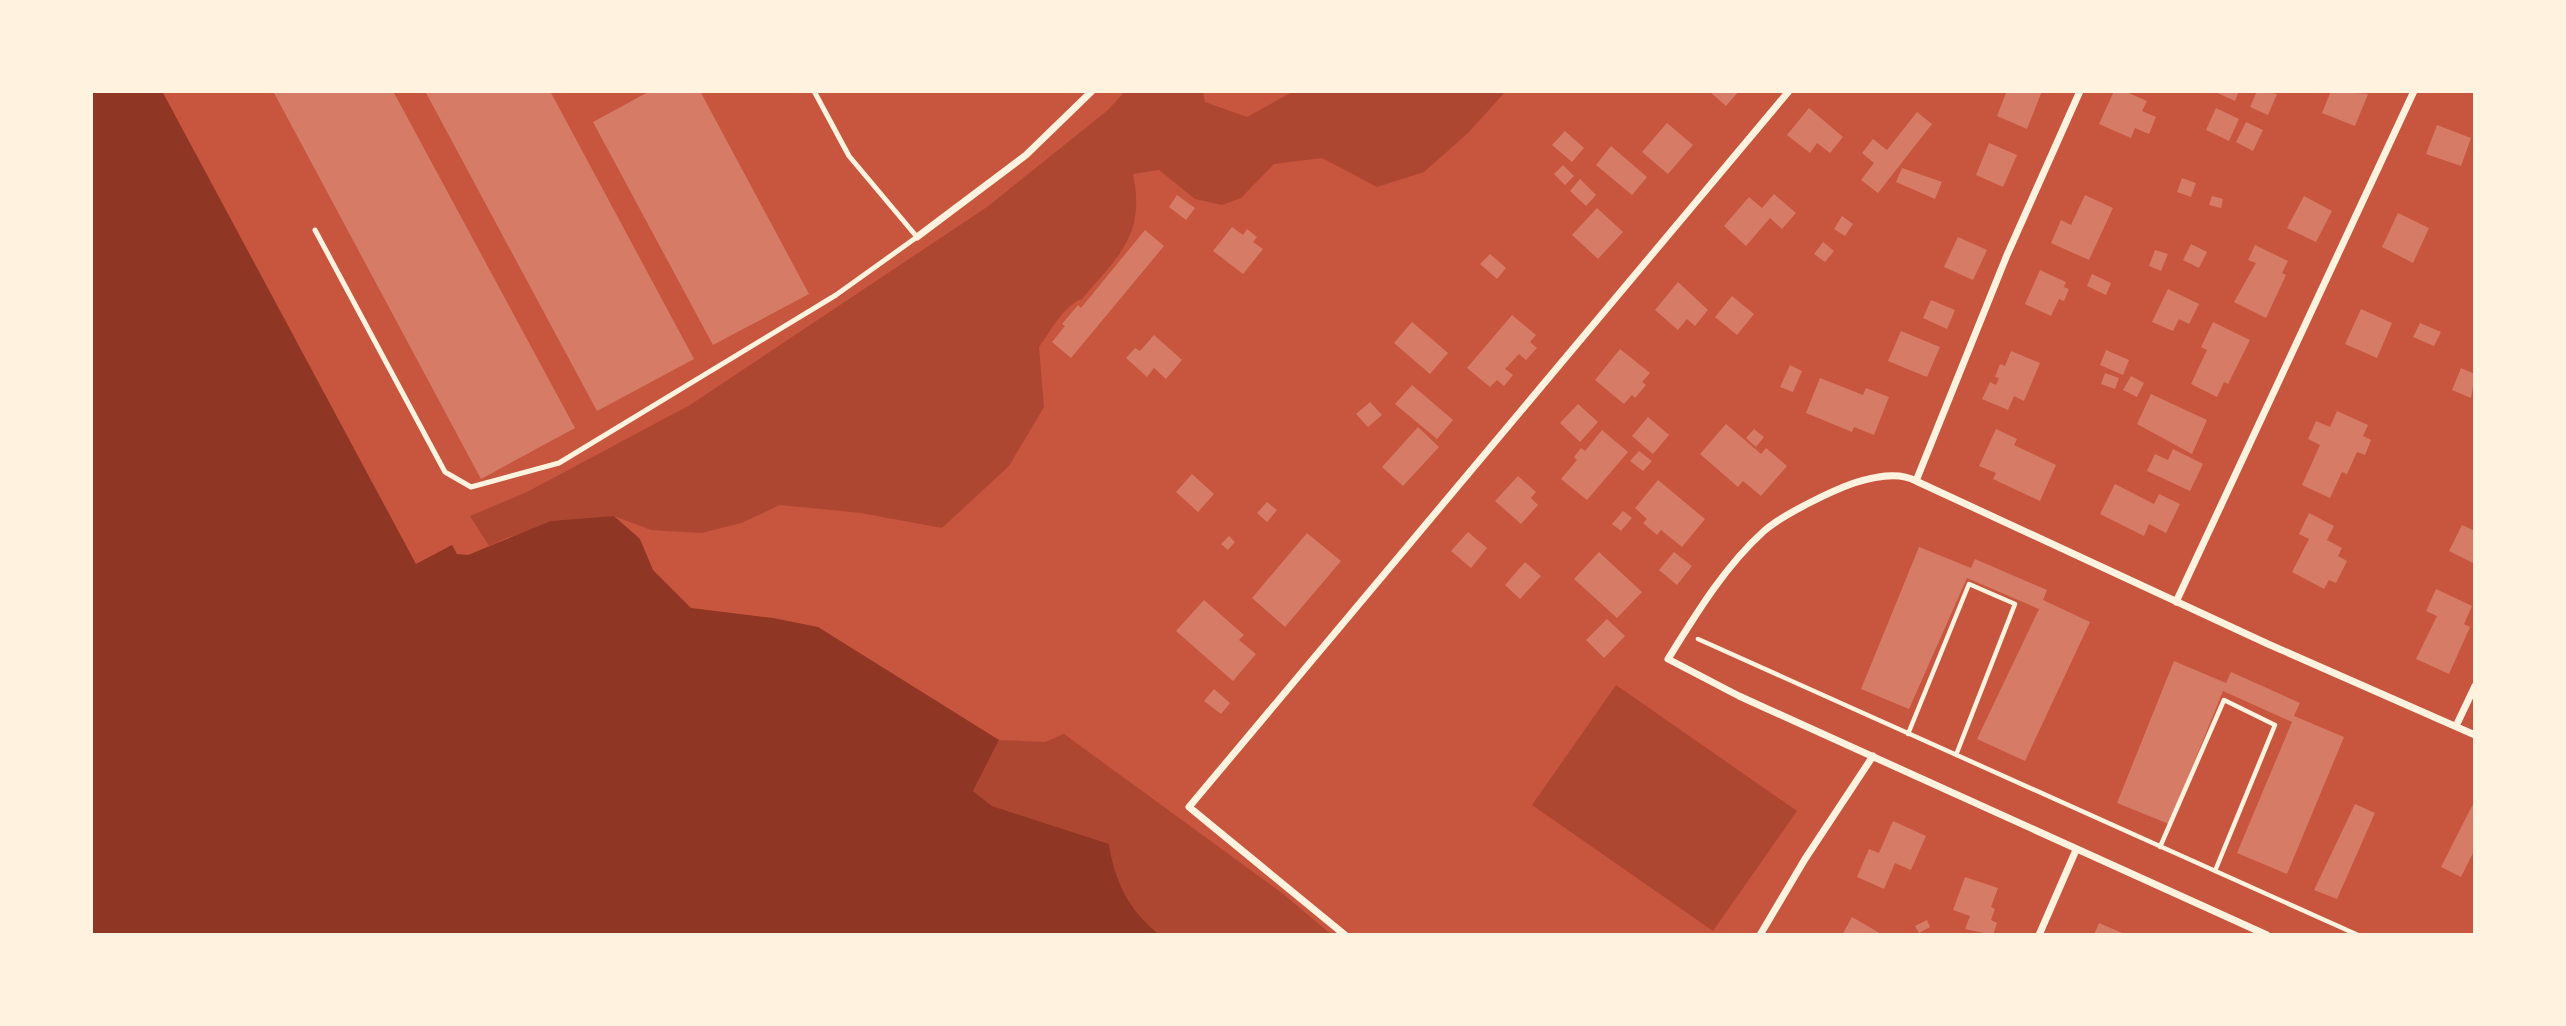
<svg xmlns="http://www.w3.org/2000/svg" width="2566" height="1026" viewBox="0 0 2566 1026" font-family="'IBM Plex Sans',sans-serif">
<style>
.green{fill:#ae4732}
.water{fill:#8f3625}
.building{fill:#d67c66}
.lines{fill:none;stroke-linecap:round;stroke-linejoin:round}
.path{stroke:#fff3e0;stroke-width:4.5}
.service{stroke:#fff3e0;stroke-width:5}
.minor{stroke:#fff3e0;stroke-width:7}
</style>
<rect width="100%" height="100%" fill="#c8553d"/>
<path class="green" d="M1125,91h78l2,11 42,15 47,-26h212l-38,42 -44,39 -47,15 -55,-29 -48,6 -33,34 -19,7 -27,-6 -36,-29 -26,4c13,62 -15,82 -51,125 -18,6 -32,33 -43,48l5,60 -35,59 -67,62 -81,-15 -81,-8 -39,18 -39,10 -51,-3 -37,-14 -31,3 -74,18 -20,9 -19,-30 57,-24 163,-87 297,-198 121,-97z
M1616,685l181,126 -84,120 -181,-126z
M1064,734l218,159 50,42h-172c-30,-23 -46,-54 -52,-91l-116,-38 -19,-15 26,-51 46,2z"/>
<path class="water" d="M91,91h71l254,473 36,-19 5,9 11,1 83,-34 63,-5 26,23 13,31 38,38 82,10 45,9 181,113 -26,51 19,15 117,38c5,37 21,68 51,91h-1069z"/>
<path class="building" d="M273,91h120l182,337 -94,51z
M425,91h125l144,268 -97,52z
M650,91h50l109,203 -96,51 -120,-223z
M1709,91h30l-13,15z
M2001,91h41l-15,38 -30,-13 9,-23z
M2114,91h10l23,10 -5,10 14,6 -7,17 -14,-6 -4,10 -32,-14z
M2213,91h26l-4,10z
M2257,91l20,3 -9,21 -18,-8z
M2331,91l37,3 -13,32 -33,-13z
M1809,108l34,29 -13,16 -13,-10 -7,10 -23,-18z
M2216,108l23,11 -10,22 -23,-11z
M1917,112l15,12 -54,69 -17,-13 13,-17 -12,-10 11,-14 14,11z
M2246,122l17,8 -10,21 -17,-9z
M1667,123l26,22 -25,29 -26,-22z
M2437,125l34,13 -10,28 -35,-12z
M1565,131l19,17 -12,14 -20,-17z
M1989,143l28,12 -14,32 -27,-12z
M1611,146l36,31 -15,18 -36,-30z
M1563,165l11,11 -9,9 -11,-11z
M1902,168l40,14 -7,17 -39,-17z
M2182,178l14,5 -5,14 -14,-5z
M1580,179l16,16 -10,11 -16,-15z
M1774,194l22,19 -14,16 -12,-11 -24,28 -22,-20 25,-29 13,11z
M1177,195l18,13 -9,12 -17,-13z
M2085,195l28,13 -24,52 -38,-17 10,-23 10,5z
M2212,196l11,3 -2,9 -12,-3z
M2304,196l28,15 -16,31 -29,-14z
M1597,208l26,24 -25,27 -26,-24z
M2398,213l31,15 -16,35 -31,-16z
M1842,216l11,8 -8,12 -11,-7z
M1232,227l11,8 4,-6 10,8 -4,5 10,7 -20,25 -30,-23z
M1145,230l19,16 -93,112 -19,-16 13,-16 -3,-2 16,-19 3,3z
M1958,237l29,13 -14,30 -29,-13z
M1823,242l11,9 -9,11 -11,-8z
M2191,244l16,8 -8,16 -16,-8z
M2255,245l33,16 -6,12 4,2 -20,43 -32,-16 22,-39 -8,-3z
M2155,250l13,4 -7,17 -12,-5z
M1490,254l16,14 -9,11 -17,-15z
M2040,270l26,12 -2,5 5,2 -5,12 -5,-2 -8,17 -26,-12z
M2092,274l19,9 -5,12 -19,-9z
M1678,282l30,28 -13,16 -8,-7 -9,11 -23,-20z
M2168,289l31,15 -10,20 -10,-5 -6,12 -21,-9z
M1732,296l22,18 -17,21 -22,-18z
M1931,300l24,10 -8,19 -24,-11z
M2361,309l31,14 -15,35 -32,-14z
M1512,315l24,20 -6,7 7,6 -11,12 -7,-6 -14,15 8,6 -9,11 -7,-6 -7,7 -23,-19z
M1412,322l36,31 -18,21 -36,-31z
M2213,322l37,18 -22,44 -4,-2 -7,15 -26,-13 16,-34 -6,-3z
M2420,323l21,9 -7,14 -21,-9z
M1901,331l39,16 -13,30 -39,-16z
M1154,335l28,25 -16,19 -12,-11 -7,9 -21,-19 9,-10 5,3z
M1620,349l30,24 -8,9 4,3 -11,13 -3,-3 -8,9 -29,-24z
M2106,350l23,10 -6,15 -23,-10z
M2011,351l29,12 -16,38 -10,-5 -6,14 -26,-11 8,-17 6,3 3,-7 -4,-1 5,-13 5,2z
M1790,365l12,6 -9,21 -13,-5z
M2461,368l14,6 -4,24 -19,-8z
M2105,373l14,5 -4,11 -14,-5z
M2131,376l13,7 -7,14 -14,-7z
M1820,378l43,17 3,-7 23,9 -15,38 -20,-8 -2,5 -46,-19z
M1412,385l41,35 -16,19 -42,-35z
M2151,394l56,26 -15,34 -55,-30z
M1370,402l12,13 -14,12 -12,-13z
M1578,404l20,18 -18,20 -20,-19z
M2337,411l31,14 -5,11 8,4 -6,15 -8,-3 -10,22 -5,-2 -12,26 -28,-13 18,-40 -12,-6 8,-18 14,6z
M1648,417l21,18 -16,19 -21,-18z
M1726,424l35,30 5,-6 21,18 -26,30 -18,-15 -5,6 -38,-33z
M1418,427l21,20 -36,39 -21,-19z
M1754,429l10,8 -8,10 -10,-9z
M1996,429l21,10 -3,6 42,20 -16,36 -47,-22 3,-6 -17,-7z
M1602,430l26,22 -41,48 -26,-21 16,-19 -3,-3 7,-9 4,3z
M2173,449l30,15 -13,27 -43,-20 8,-17 13,6z
M1639,451l13,10 -9,10 -13,-10z
M1192,474l22,20 -16,18 -22,-20z
M1518,476l18,16 -5,6 7,7 -17,19 -26,-23z
M1658,480l47,39 -23,28 -21,-17 -4,5 -14,-12 4,-4 -12,-11z
M2115,484l39,20 5,-10 21,10 -14,29 -17,-9 -5,12 -44,-22z
M1267,502l10,8 -10,12 -10,-9z
M1623,511l9,7 -11,13 -9,-7z
M2309,513l25,13 -7,14 15,8 -4,8 9,5 -11,22 -7,-3 -5,9 -32,-17 17,-33 -10,-5z
M2462,525l13,6v33l-26,-13z
M1468,532l19,16 -16,20 -20,-17z
M1307,533l34,28 -56,66 -33,-29z
M1229,536l6,6 -7,8 -7,-6z
M1919,547l52,21 4,-9 72,31 -4,10 47,22 -65,139 -48,-22 62,-130 -72,-31 -58,131 -48,-20z
M1599,552l43,40 -25,26 -43,-39z
M1674,552l18,14 -15,19 -18,-15z
M1525,562l16,14 -21,23 -15,-14z
M2436,589l36,17 -8,18 6,3 -21,47 -33,-15 21,-43 -11,-5z
M1204,600l40,35 -5,5 17,14 -23,27 -57,-50z
M1607,619l18,17 -21,22 -18,-18z
M2174,661l52,22 5,-11 69,31 -6,13 50,21 -57,137 -50,-21 55,-131 -69,-31 -54,133 -52,-21z
M1214,689l16,14 -9,11 -17,-13z
M2475,800v49l-14,28 -20,-10z
M2355,804l20,9 -38,86 -23,-9z
M1893,821l33,15 -15,34 -16,-7 -11,26 -27,-12 12,-28 10,4z
M1965,877l33,11 -7,19 4,2 -4,11 6,3 -4,12 -28,-6 5,-13 -17,-6z
M1852,917l31,18h-41z
M1927,920l3,7 -11,6 -4,-7z
M2099,923l28,12h-33z"/>
<g class="lines">
<path class="path" d="M1698,639l660,296
M1908,734l61,-150 46,20 -59,151
M2160,847l64,-147 51,25 -60,146"/>
<path class="service" d="M315,230l130,242 26,15 88,-24 277,-168 81,-58 -68,-81 -35,-65"/>
<path class="minor" d="M2080,91l-73,164 -91,226c-18,-10 -43,-4 -62,2 -23,8 -72,32 -90,48 -39,35 -68,83 -96,128l71,37 528,239
M917,237l109,-82 66,-64
M1916,481l352,163 207,91
M2176,602l238,-511
M2456,726l19,-40
M1345,935l-156,-128 600,-716
M1760,935l45,-76 68,-103
M2039,935l37,-85"/>
</g>
<rect width="2566" height="1026" fill="none" stroke="#fff3e0" stroke-width="186"/>
</svg>
